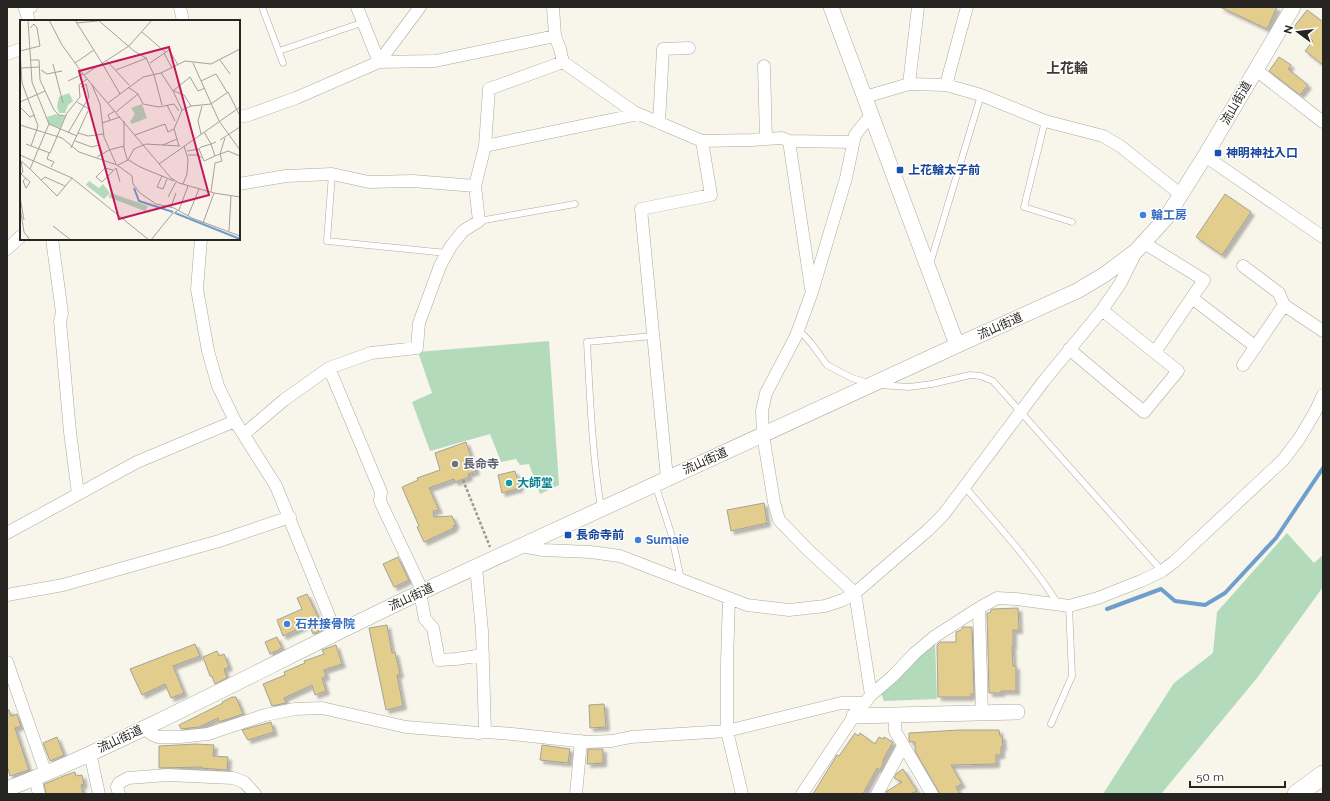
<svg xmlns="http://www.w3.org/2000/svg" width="1330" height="801" viewBox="0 0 1330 801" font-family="Raleway,'Noto Sans JP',sans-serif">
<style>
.green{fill:#b3daba}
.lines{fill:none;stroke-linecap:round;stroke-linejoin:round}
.stream{stroke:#6e9fcc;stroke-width:4}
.building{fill:#e2cd8d;stroke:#a5a299;filter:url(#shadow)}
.service-casing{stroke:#aca9a0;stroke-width:7}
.minor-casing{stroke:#aca9a0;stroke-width:13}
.tertiary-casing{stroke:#aca9a0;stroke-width:16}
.primary-casing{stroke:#aca9a0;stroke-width:20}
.path{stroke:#9c9a92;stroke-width:2.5;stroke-dasharray:3 2;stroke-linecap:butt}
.service{stroke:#fff;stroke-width:6}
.minor{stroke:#fff;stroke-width:12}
.tertiary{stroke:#fff;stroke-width:15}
.primary{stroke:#fff;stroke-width:19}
.transit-dot{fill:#1a4fb4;stroke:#fff;stroke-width:1.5}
.shop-dot{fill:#3f7fe0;stroke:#fff;stroke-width:1.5}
.worship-dot{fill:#6b7280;stroke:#fff;stroke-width:1.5}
.culture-dot{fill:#0f9aa8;stroke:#fff;stroke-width:1.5}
.labels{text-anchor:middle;stroke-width:3;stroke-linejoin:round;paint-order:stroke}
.street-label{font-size:12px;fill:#262521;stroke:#fff}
.transit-label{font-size:12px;font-weight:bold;fill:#164399;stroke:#fff;text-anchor:start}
.shop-label{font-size:12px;font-weight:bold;fill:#366cbe;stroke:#fff;text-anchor:start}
.worship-label{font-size:12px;font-weight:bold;fill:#5b616d;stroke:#fff;text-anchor:start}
.culture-label{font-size:12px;font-weight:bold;fill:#0d838f;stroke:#fff;text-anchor:start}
.quarter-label{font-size:14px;font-weight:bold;fill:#3e3b34;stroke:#fff}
.inset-river{fill:none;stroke:#6e9fcc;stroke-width:2}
.inset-road{fill:none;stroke:#a4a29a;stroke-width:1}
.view{fill:#c2185b;fill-opacity:0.15;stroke:#c2185b;stroke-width:2}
.inset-edge{fill:none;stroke:#262521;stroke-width:2}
</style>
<defs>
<filter id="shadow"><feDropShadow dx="3.5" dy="3.5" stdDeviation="1" flood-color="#0004"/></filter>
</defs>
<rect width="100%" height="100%" fill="#f8f5eb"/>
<path class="green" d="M549,341l10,144 -19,9 -11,-30 -9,1 -4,-6 -15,3 -11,-28 -60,17 -18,-49 20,-9 -14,-41z
M1287,533l27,30 9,-8v32l-66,91 -96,116h-58l71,-111 39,-30 4,-41z
M935,642l2,57 -53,2 -3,-8z"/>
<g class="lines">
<path class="stream" d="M1107,609l54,-20 14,12 30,4 20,-12 51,-55 47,-70"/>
</g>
<path class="building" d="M1220,7h57l-10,22z
M1307,10l16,12v43l-18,-14 8,-10 -19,-14z
M1279,57l12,8 -3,4 20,16 -8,10 -31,-24z
M1225,194l26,18 -29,43 -26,-18z
M466,442l10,29 -8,3 1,3 -14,5 -1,-3 -25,9 10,22 -6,1 1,6 18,-1 4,9 -3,1 1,2 -30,14 -7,-15 2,-1 -17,-39 16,-7 -1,-2 23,-8 -5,-17z
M515,471l5,17 -18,5 -4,-18z
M764,503l3,20 -36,8 -4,-21z
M398,557l11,23 -15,7 -11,-23z
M307,594l12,25 1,-1 4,7 -2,5 -9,4 -4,-10 -26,12 -6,-16 25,-11 -5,-11z
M1018,608l1,22h-6v16h-1l1,20h3v25h-15v2h-12l-2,-80h3l1,-3 2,-1z
M387,625l5,28 3,-1 5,22 -3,1 6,31 -17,4 -17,-82z
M963,627h9l2,67h-3v3h-33l-1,-52 3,-3h16v-10l5,-2z
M277,637l5,11 -12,6 -5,-12z
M195,644l5,12 -27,10 11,27 -13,5 -6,-14 -23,11 -12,-26z
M336,645l6,19 -18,6 2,6 -4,2 4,13 -11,4 -3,-10 -28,13 2,5 -14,3 -9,-22 22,-9 -1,-3 21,-9 -1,-2 20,-7 -2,-4z
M217,651l2,5 5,-2 5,13 -5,2 3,9 -12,6 -3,-8h-2l-7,-19z
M232,697h4l7,17 -24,8 -1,-4 -19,9 -18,2 -2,-4 44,-22 -1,-1z
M604,704l2,23 -16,1 -1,-23z
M7,710h2l2,6 6,-2 4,12 -6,2 14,42 -19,6 -3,-11z
M271,722l3,10 -26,8 -6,-10z
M959,730h40l1,6h2l1,11h-2v8h-5v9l-45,1 11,19 -6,3 4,7h-20l-25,-43v-9h-5l-1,-2v-7z
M855,733l3,3 2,-3 15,11 4,-7 4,2 1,-2 9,5 -10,18v4l-3,6 -3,-2 -14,26h-50l24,-39 2,1z
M57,737l7,18 -14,6 -7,-18z
M196,744l18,1 -1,11 15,1 -1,13 -26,-2v-1l-42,1v-22z
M542,745l28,4 -2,14 -28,-3z
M588,749h15v14l-16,1z
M903,769l14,22 -7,3h-24l1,-3 15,-9 -8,-4 3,-5z
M75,772l1,4 6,-1 2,9 -3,1 2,9h-37l-2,-10 22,-9z"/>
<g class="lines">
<defs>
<path id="service" d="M262,7l21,56
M279,51l85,-29
M1045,121l-21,86 48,15
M332,174l-5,67 120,12
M479,221l96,-17
M930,264l51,-169
M798,329l13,14 16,22 25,13 17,5
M880,385l29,2 23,-3 38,-9 11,1 12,5 169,190
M655,484l16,49 10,46
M965,487c32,38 67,75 93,117
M601,508c-9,-55 -11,-111 -14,-166l66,-6
M1051,724l21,-48 -3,-70"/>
<path id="minor" d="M180,7l3,14
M357,7l22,55
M553,7l2,29 5,13 3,13 71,50 68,29 49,-1 31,-2 7,3 64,1
M29,21l-4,-12 6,-2
M7,54l14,-5
M379,62l41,-55
M764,66l2,73
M1256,70l67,52
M909,84l9,-77
M946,85l21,-78
M865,97l44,-13 37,1 35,10 64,26 58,15 17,10 60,48
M871,115l-16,20 -9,43 -34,114 -16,44 -30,57 -4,18 1,24 11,67 5,18 30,31 46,42 16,102
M239,117l10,-2 47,-17 83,-36 56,-1 120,-25
M659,123l4,-74 26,-1
M789,141l22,147
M485,146l154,-32
M1205,156l118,81
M239,184l47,-8 46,-2 37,8 44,-1 62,5
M52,239l10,74 -2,8 10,111 8,62
M201,239l-4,50 11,62 10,35 17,35 41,65 60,147
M1144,243l60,37 -49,72
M7,249l14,-13
M1243,266l36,27 5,12 39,26
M1192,298l64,49
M1069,349l75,63 34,-41 -76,-61
M1243,365l41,-60
M329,368l52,124 -1,9 43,91
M244,434l40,-34 45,-32 42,-15 46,-5 2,-25 21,-57 11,-20 12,-15 16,-10 -4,-35 10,-40 4,-57 74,-27
M667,478l-26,-269 70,-14 -9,-54
M7,533l130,-71 98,-41
M521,546l22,4 47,2 30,4 127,49 42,5 36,-4 18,-6 12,-7 72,-62 17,-17 99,-132 59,-72 18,-26 16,-32
M476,567l6,64 3,101
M420,593l5,26 8,9 6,32 17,-1 27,-4
M7,595l56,-10 156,-44 71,-24
M729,599l-2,63v69l15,63
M979,608l3,105
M7,662l39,112
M895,715v16l37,63
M144,728l7,6 7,3h22l28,-3 57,-19 30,-6 27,-1 84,19 73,6 6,-1 27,2 74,8 26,-1 19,-4 96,-6 114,-28h24
M90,753l9,41
M35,778l4,16
M119,794l-2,-7 2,-4 9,-5 39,-3 66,3 11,4 11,12
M576,794l5,-53
M802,794l52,-78 17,-21 21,-18 23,-24 19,-16 45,-29 18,-10 19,1 53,7 29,-8 43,-17 21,-10 12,-9 109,-102 16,-21 16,-27 8,-17
M877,794l26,-48"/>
<path id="tertiary" d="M831,7l126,338
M854,716l163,-4
M7,789c50,-19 98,-42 146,-65 89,-43 177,-89 266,-131 219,-102 438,-203 658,-302l27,-16 32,-24 30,-33 39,-62 88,-149"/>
<path id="primary" d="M1297,794l26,-19"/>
</defs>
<use href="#service" class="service-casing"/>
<use href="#minor" class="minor-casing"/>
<use href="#tertiary" class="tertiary-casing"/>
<use href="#primary" class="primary-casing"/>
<path class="path" d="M463,480l27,67"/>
<use href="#service" class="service"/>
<use href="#minor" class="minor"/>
<use href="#tertiary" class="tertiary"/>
<use href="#primary" class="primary"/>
</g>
<g class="transit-dot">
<rect x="1214" y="149" width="8" height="8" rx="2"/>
<rect x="896" y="166" width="8" height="8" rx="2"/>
<rect x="564" y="531" width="8" height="8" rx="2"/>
</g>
<g class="shop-dot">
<circle cx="1143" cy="215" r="4"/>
<circle cx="638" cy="540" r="4"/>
<circle cx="287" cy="624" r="4"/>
</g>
<circle class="worship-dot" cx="455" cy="464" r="4"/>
<circle class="culture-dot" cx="509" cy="483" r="4"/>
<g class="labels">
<g class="street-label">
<text transform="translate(1236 103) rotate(-60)" y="4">流山街道</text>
<text transform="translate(1000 326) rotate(-24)" y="4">流山街道</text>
<text transform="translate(705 461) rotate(-24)" y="4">流山街道</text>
<text transform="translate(411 597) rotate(-25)" y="4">流山街道</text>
<text transform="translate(120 739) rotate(-25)" y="4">流山街道</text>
</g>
<g class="transit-label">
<text x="1226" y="157">神明神社入口</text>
<text x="908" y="174">上花輪太子前</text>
<text x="576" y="539">長命寺前</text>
</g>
<g class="shop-label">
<text x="1151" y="219">輪工房</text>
<text x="646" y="544">Sumaie</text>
<text x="295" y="628">石井接骨院</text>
</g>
<g class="worship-label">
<text x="463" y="468">長命寺</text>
</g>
<g class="culture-label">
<text x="517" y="487">大師堂</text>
</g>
<g class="quarter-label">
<text x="1067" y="73">上花輪</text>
</g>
</g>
<g transform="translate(20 20)">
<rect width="220" height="220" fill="#f8f5eb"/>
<path d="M49,73l4,8 -5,4 -3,8h-6l-2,-7 2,-9zM122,84l5,14 -15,6 -2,-2 5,-8 -4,-6zM36,94l9,3 -5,11 -11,-4 -2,-7zM69,161l10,7 4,-4 7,9 -6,6 -18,-14zM91,173l37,13 -2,4 4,3 -42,-16z" fill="#b3daba"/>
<path class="inset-river" d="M114,168l5,13 34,11M155,193l65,26"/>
<path class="inset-road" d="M8,0l4,62 17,42 -19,45 27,27 15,-18M29,0l13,25 21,29 88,104 8,5 35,10 26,4M55,0l27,43M78,0l36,31 12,7 8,17M56,3l22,-2M122,12l23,20M0,31l2,32 16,43 -7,20M0,31l20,-5 -3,-18 -3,-4 -4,4M144,33l8,15M11,40h8l1,20 14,30 5,5 7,1M86,40l23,25M200,40l10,14M55,43l19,-13M82,43l18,31M130,43l19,-13 9,15M173,43l26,58 21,29M33,44l10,39M1,48l18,-1M21,50l6,4 15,-3M96,50l31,-12M141,53l12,18 9,19M64,55l45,-29 23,-26M134,55l8,30M48,61l15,-7M181,61l15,-7 11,18M72,65l8,19 4,33 12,27M108,67l10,7 5,10 16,3 15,-3 5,7M153,71l17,-14 8,14 7,-3M154,71l10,4 7,11M0,82l25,-11M88,83l35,-26 18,-4 24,-12 26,3 29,-15M147,85l8,16M0,87l10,10 5,-2M96,92l22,-18M90,100l-2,-5 7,-4M104,101v27l3,11 13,8 34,14M82,103l18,-6M29,104l28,12M0,105l42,13 17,14 38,13 15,11 1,8 7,9 16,11 18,4 18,10 48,18M184,112l7,12 4,12 -11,5 -5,-12 2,-2 10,-3 5,-2M48,113l21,-36 -3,-13 -5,3M58,113l10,3 16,-2M181,114l-3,-13 4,-15M76,115l6,19M115,115l30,-11 3,8 6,-3M200,120l20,-13M55,121l17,6 7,-2M6,124l24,9 17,-40 13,-16 -1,-12 8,-6M143,125l14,-6M159,126l-5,-17 8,-19 9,-4 20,-2 17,-12 12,24M51,128l18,-39 -12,-7M167,131l12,-2M29,133l-2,6 7,3 -3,5M0,135l52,23 77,62M168,135h10l4,3M195,136l13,-5 12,5M77,137l12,-7 15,-4M139,144l81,-57M98,145l10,-5 6,-11 12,-5 34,2M96,148l4,14M93,150l-8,-2 -9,9 6,5 14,-14M0,154h1l9,8 -4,6 -3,-7 3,-3M1,154l2,-2 -2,-11 9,8M142,156l-5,11 6,2 4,-10M21,160l4,-3 20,9M163,164l4,-10 1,-15 -4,-13M191,172l4,-29 7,-2 -2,-7 5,-16M0,177l4,23M148,177l8,-15M0,187l4,25 6,8M151,187l5,-14M168,196l11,-27M183,203l11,-30M33,206l18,14M209,211l2,-35M131,220l21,-26 7,-4 9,-24"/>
<path class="view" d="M149,27l40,148 -90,24 -40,-148z"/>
<rect width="220" height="220" class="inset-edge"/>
</g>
<rect width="1330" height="801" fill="none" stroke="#262521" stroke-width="16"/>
<g transform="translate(1298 32) rotate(285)" stroke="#ffffff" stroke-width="3" paint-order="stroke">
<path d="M0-3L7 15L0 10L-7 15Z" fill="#262521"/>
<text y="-6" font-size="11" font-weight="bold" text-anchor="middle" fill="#262521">N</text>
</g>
<path d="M1190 781v6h95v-6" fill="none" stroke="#262521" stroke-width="2"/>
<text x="1196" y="781" font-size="12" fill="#262521" stroke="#ffffff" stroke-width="3" paint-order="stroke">50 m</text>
</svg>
